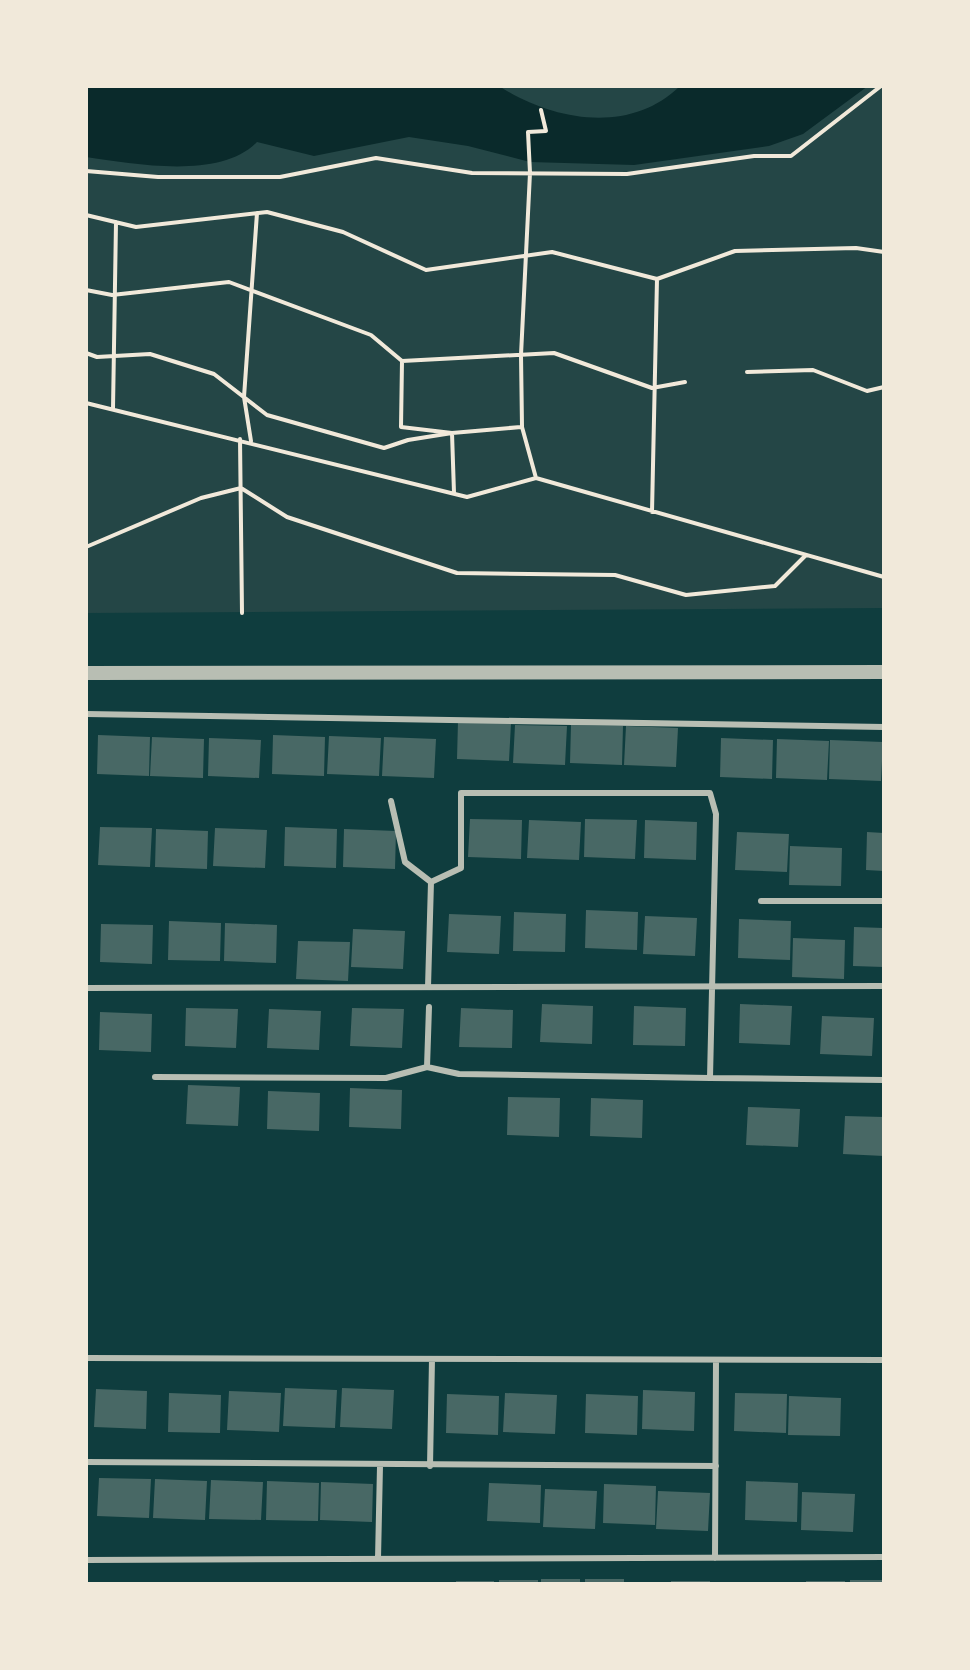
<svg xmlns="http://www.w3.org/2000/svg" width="970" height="1670" viewBox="0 0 970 1670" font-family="Karla,sans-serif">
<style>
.green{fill:#244646}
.water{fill:#0a2a2b}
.building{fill:#486865}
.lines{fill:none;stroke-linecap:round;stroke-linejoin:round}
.path{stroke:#f1e9da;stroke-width:4}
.service{stroke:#b8beb3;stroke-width:6}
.tertiary{stroke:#b8beb3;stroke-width:14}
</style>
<rect width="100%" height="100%" fill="#0f3d3e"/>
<path class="green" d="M86,86h798v522l-798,5z"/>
<path class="water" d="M86,86h413c54,35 131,49 181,0h188l-65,48 -34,12 -135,19 -104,-3 -62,-16 -59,-9 -95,19 -57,-14c-37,38 -122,22 -171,15z"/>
<path class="building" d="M458,721l53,2 -2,38 -52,-2z
M515,725l52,1 -2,39 -52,-2z
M571,725l52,1 -1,39 -52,-2z
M626,726l52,2 -2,39 -52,-2z
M98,735l52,2 -1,39 -52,-2z
M273,735l52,2 -1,39 -52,-2z
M329,736l52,2 -2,38 -52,-2z
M152,737l52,2 -1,39 -53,-2z
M384,737l52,2 -2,39 -52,-2z
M209,738l52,2 -2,38 -51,-2z
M721,738l52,2 -1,39 -52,-2z
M777,739l52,2 -2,39 -51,-2z
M830,740l53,2 -2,39 -52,-2z
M470,819l52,1 -1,39 -53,-2z
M585,819l52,1 -2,39 -51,-2z
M529,820l52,2 -2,38 -52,-2z
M645,820l52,2 -1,38 -52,-2z
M100,827l52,1 -2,39 -52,-2z
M285,827l52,2 -1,39 -52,-2z
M215,828l52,2 -2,38 -52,-2z
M156,829l52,2 -1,38 -52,-2z
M344,829l52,2 -1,38 -52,-2z
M737,832l52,2 -2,38 -52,-2z
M867,832l17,1v38l-18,-1z
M790,846l52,2 -1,38 -52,-1z
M586,910l52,2 -1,38 -52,-2z
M514,912l52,2 -1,38 -52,-1z
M449,914l52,2 -2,38 -52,-2z
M645,916l52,2 -2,38 -52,-2z
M739,919l52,2 -1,39 -52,-2z
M169,921l52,2 -1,38 -52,-1z
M225,923l52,2 -1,38 -52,-2z
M101,924l52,1 -1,39 -52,-2z
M854,927l30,1v39l-31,-1z
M353,929l52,2 -2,38 -52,-2z
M793,938l52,2 -1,39 -52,-2z
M298,941l52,1 -2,39 -52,-2z
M542,1004l51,2 -1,38 -52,-2z
M740,1004l52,2 -2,39 -51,-2z
M634,1006l52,2 -1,38 -52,-1z
M186,1008l52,1 -2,39 -51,-2z
M352,1008l52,1 -2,39 -52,-2z
M461,1008l52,2 -1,38 -53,-1z
M269,1009l52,2 -2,39 -52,-2z
M100,1012l52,2 -1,38 -52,-2z
M822,1016l52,2 -2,38 -52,-2z
M188,1085l52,2 -2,39 -52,-2z
M350,1088l52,2 -1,39 -52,-2z
M268,1091l52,2 -1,38 -52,-2z
M508,1097l52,1 -1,39 -52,-2z
M591,1098l52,2 -1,38 -52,-2z
M748,1107l52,2 -2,38 -52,-2z
M845,1116l39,1v39l-41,-2z
M285,1388l52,2 -2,38 -52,-2z
M342,1388l52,2 -2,39 -52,-2z
M96,1389l51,2 -1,38 -52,-2z
M643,1390l52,2 -1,39 -52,-2z
M229,1391l52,2 -2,39 -52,-2z
M169,1393l52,2 -1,38 -52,-1z
M505,1393l52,2 -2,39 -52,-2z
M735,1393l52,1 -1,39 -52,-2z
M447,1394l52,2 -1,39 -52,-2z
M586,1394l52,2 -1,39 -52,-2z
M789,1396l52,2 -1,38 -52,-1z
M99,1478l52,1 -2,39 -52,-2z
M155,1479l52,2 -2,39 -52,-2z
M211,1480l52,2 -2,38 -52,-1z
M267,1481l52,2 -1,38 -52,-1z
M746,1481l52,2 -1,39 -52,-2z
M321,1482l52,2 -1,38 -52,-2z
M489,1483l52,2 -1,38 -53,-2z
M604,1484l52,2 -1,39 -52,-2z
M545,1489l52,2 -2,38 -52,-2z
M658,1491l52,2 -2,38 -52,-2z
M802,1492l53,2 -2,38 -52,-2z
M541,1579h39v5h-39z
M585,1579h39v5h-39z
M499,1580h39v4h-39z
M850,1580h34v4h-34z
M456,1581h38v3h-38z
M671,1581h39v3h-39z
M806,1581h39v3h-39z"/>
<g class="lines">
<path class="path" d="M86,171l72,6h122l96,-19 96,15 155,1 127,-18h37l90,-70
M86,215l50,12 131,-15 76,20 83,38 126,-18 105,27 78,-28 121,-3 28,4
M86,290l26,5 117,-13 142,53 31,26 152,-8 98,35 33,-6
M86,353l11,4 53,-3 64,20 53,41 117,33 24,-8 44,-7 2,60
M402,361l-1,66 51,6 69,-6
M747,372l66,-2 54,21 17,-4
M86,403l381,94 69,-19 348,99
M113,409l3,-187
M240,439l2,174
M251,441l-7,-44 13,-184
M536,478l-14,-51 -1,-72 9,-182 -2,-41 18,-1 -5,-21
M652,512l5,-233
M86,547l115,-49 40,-10 46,29 170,56 158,2 71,20 89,-9 30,-30"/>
<path class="service" d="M86,714l798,13
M391,801l14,61 26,20
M761,901h123
M86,988l798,-2
M427,1067l2,-60
M155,1077l231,1 41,-11 32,7 251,4 6,-264 -6,-21h-249v75l-30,14 -3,105
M710,1078l174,2
M86,1358l798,2
M86,1462l630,4
M430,1466l2,-107
M715,1558l1,-198
M378,1559l2,-93
M86,1560l798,-3"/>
<path class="tertiary" d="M86,673l798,-1"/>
</g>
<rect width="970" height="1670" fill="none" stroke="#f1e9da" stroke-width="176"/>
</svg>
